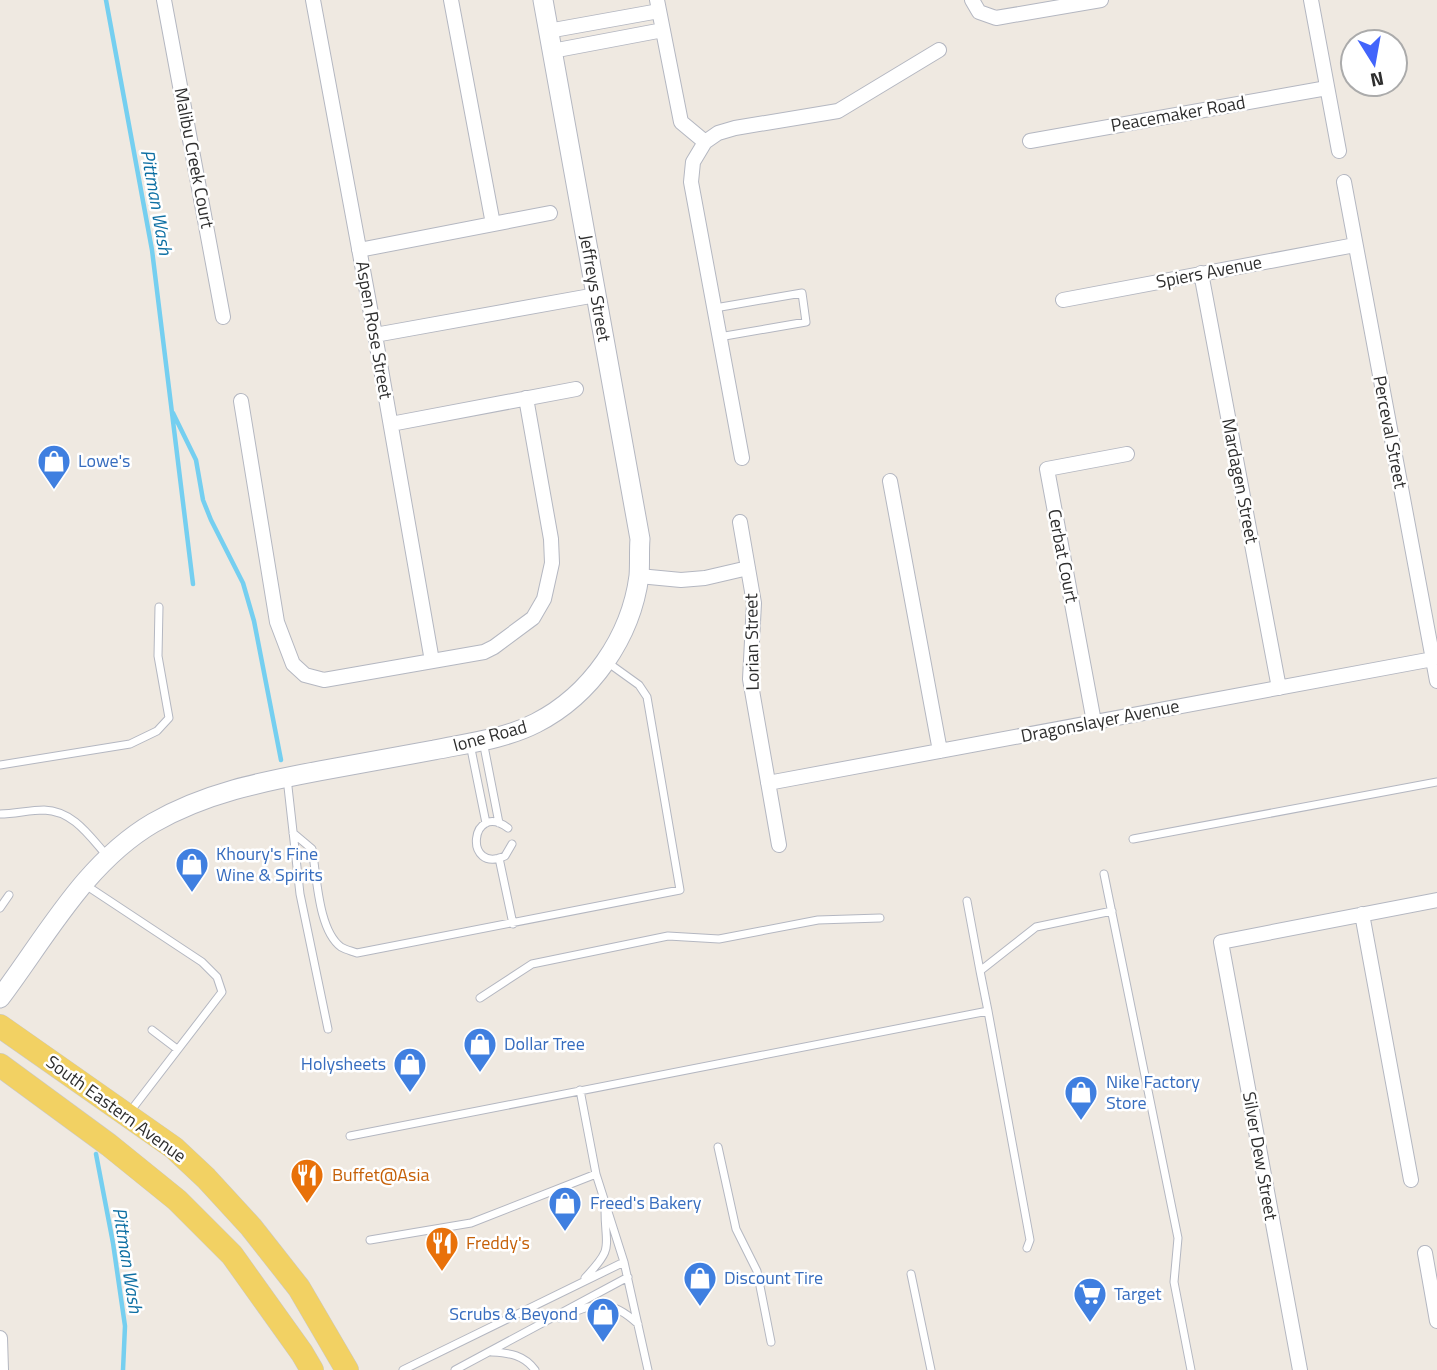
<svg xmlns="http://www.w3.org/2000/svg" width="1437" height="1370" viewBox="0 0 1437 1370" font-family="'Titillium Web',sans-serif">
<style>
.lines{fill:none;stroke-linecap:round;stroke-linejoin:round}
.stream{stroke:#75cff0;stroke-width:4.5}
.lane-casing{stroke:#b4b7c1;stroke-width:9}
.street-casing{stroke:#b4b7c1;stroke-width:16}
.secondary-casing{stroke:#b4b7c1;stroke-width:21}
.primary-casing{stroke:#c9c9c9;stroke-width:24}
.lane{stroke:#fff;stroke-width:7}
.street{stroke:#fff;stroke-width:14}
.secondary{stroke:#fff;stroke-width:19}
.primary{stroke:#f2d163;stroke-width:23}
.labels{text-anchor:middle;stroke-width:5;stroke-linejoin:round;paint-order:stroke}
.street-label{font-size:18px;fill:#2e2e2e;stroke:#fff}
.shop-label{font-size:18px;fill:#366cbe;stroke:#fff;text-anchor:start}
.food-label{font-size:18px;fill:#c56008;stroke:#fff;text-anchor:start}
.water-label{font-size:19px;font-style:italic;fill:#0d6fa3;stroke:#fff}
</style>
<rect width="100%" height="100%" fill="#efe9e1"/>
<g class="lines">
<path class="stream" d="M106,0l46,250 41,334
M173,413l23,47 7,40 8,20 32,63 11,38 27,139
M96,1154l17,89 12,83 -2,44"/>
<defs>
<path id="lane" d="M715,308l87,-15 4,29 -87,15
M483,741l16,82
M470,744l16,79
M0,765l130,-21 27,-13 12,-13 -11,-62 1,-49
M287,778l13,116 28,135
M0,814c15,0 29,-4 44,-4 30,1 46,27 64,47
M508,828c-38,-28 -45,47 -3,28l7,-12
M293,833l19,16c5,27 6,81 29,98 5,3 11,4 16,6l323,-63 -33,-193 -8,-12 -32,-23
M1133,839l304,-57
M499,858l14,66
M1104,874l74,364 -4,44 17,88
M84,884l118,78 15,15 5,15 -93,121
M967,901l13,70
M0,908l9,-13
M480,998l52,-34 136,-28 51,3 99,-19 62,-2
M988,1011l-8,-40 56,-44 76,-16
M152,1030l25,19
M580,1090l16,84
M350,1136l638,-125 42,229 -3,8
M718,1147l18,82 21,42 14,71
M370,1240l101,-17 125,-49 28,88 24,108
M911,1274l20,96
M585,1278c30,-32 20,-29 20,-68
M560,1318c34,-15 49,-21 78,6
M492,1352c18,1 32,3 43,18
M403,1370l221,-108
M455,1370l173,-93"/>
<path id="street" d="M164,0l59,317
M313,0l62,335 57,326
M451,0l42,224
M657,0l24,122 24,20
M972,0l7,12 17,6 105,-18
M1311,0l28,151
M548,31l111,-20
M552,51l111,-21
M1030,141l297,-53
M1344,182l93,499
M359,250l191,-37
M1201,273l78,415
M1063,300l292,-55
M375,335l221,-40
M241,401l36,221 16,42 12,11 19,5 160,-28 10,-5 39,-29 11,-19 8,-36 -1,-24 -25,-141
M391,424l185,-35
M742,458l-51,-276 2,-20 12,-20 13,-9 17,-5 103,-17 101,-61
M890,481l50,270
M740,522l14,81 -4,76 29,166
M639,576l42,4 24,-2 43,-10
M1094,722l-47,-253 80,-15
M768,783l665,-124
M1362,914l49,266
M1425,1253l12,68
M0,1338l1,32
M1300,1370l-79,-428 216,-42"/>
<path id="secondary" d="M0,998c46,-61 85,-135 153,-175 52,-30 108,-41 166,-52 38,-7 77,-14 115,-21 34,-7 71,-11 102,-27 55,-28 95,-86 103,-147 1,-12 0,-25 1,-37l-97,-539"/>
<path id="primary" d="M0,1026l174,122 32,30 45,49 48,61 48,82
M0,1065l109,80 68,55 55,55 70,98 10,17"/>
</defs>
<use href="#lane" class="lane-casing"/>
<use href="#street" class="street-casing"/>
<use href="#secondary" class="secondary-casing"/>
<use href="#primary" class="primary-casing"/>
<use href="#lane" class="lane"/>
<use href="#street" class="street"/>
<use href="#secondary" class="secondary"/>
<use href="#primary" class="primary"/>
</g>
<defs>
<symbol id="shop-pin" viewBox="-11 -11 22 30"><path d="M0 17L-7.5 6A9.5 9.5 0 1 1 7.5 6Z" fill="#3f7fe0" stroke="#fff"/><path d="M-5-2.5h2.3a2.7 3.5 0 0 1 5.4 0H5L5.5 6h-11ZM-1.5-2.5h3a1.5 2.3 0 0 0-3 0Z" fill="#fff"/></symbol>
<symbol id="restaurant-pin" viewBox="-11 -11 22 30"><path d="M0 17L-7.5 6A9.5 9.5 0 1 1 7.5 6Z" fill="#e8710a" stroke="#fff"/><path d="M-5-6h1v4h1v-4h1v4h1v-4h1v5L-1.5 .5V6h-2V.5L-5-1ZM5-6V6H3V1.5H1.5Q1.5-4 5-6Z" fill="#fff"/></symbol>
<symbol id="supermarket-pin" viewBox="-11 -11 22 30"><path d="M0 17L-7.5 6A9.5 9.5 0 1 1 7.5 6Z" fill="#3f7fe0" stroke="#fff"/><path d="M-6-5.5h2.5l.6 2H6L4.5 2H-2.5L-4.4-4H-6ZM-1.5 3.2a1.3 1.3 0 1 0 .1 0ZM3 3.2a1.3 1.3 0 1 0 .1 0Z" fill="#fff"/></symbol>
</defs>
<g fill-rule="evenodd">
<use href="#shop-pin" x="35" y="442" width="38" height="52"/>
<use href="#shop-pin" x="173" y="845" width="38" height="52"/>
<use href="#shop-pin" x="461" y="1025" width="38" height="52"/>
<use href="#shop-pin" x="391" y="1045" width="38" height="52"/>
<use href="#shop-pin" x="1062" y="1073" width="38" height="52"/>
<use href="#restaurant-pin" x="288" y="1156" width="38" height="52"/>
<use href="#shop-pin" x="546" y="1184" width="38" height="52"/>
<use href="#restaurant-pin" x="423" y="1224" width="38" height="52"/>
<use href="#shop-pin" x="681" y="1259" width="38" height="52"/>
<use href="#supermarket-pin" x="1071" y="1275" width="38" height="52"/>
<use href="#shop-pin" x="584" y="1295" width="38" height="52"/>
</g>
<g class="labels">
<g class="street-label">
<text transform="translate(1178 114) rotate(-10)" y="6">Peacemaker Road</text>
<text transform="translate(194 158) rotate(79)" y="6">Malibu Creek Court</text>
<text transform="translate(1209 272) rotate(-11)" y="6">Spiers Avenue</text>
<text transform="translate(595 288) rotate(80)" y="6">Jeffreys Street</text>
<text transform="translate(374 330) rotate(80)" y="6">Aspen Rose Street</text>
<text transform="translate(1390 432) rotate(79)" y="6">Perceval Street</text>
<text transform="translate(1240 481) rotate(79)" y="6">Mardagen Street</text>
<text transform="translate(1063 556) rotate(79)" y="6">Cerbat Court</text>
<text transform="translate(752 642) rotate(-91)" y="6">Lorian Street</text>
<text transform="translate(1100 721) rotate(-11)" y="6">Dragonslayer Avenue</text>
<text transform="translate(490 736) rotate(-15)" y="6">Ione Road</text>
<text transform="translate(116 1109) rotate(36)" y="6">South Eastern Avenue</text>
<text transform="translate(1260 1156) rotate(80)" y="6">Silver Dew Street</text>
</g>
<g class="shop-label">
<text x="78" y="467">Lowe's</text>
<text x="216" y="860">Khoury's Fine<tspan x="216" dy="21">Wine &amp; Spirits</tspan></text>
<text x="504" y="1050">Dollar Tree</text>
<text x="386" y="1070" text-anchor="end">Holysheets</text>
<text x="1106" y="1088">Nike Factory<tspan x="1106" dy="21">Store</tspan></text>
<text x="590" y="1209">Freed's Bakery</text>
<text x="724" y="1284">Discount Tire</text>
<text x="1114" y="1300">Target</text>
<text x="578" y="1320" text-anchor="end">Scrubs &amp; Beyond</text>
</g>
<g class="food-label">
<text x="332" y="1181">Buffet@Asia</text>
<text x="466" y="1249">Freddy's</text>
</g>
<g class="water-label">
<text transform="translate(157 202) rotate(80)" y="7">Pittman Wash</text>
<text transform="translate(128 1260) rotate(81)" y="7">Pittman Wash</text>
</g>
</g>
<g transform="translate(1374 63) rotate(169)"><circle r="33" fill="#ffffff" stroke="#ababab" stroke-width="2"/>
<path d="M0-5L12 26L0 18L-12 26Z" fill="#4264fb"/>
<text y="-10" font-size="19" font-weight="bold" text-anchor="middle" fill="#2e2e2e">N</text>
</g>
</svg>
